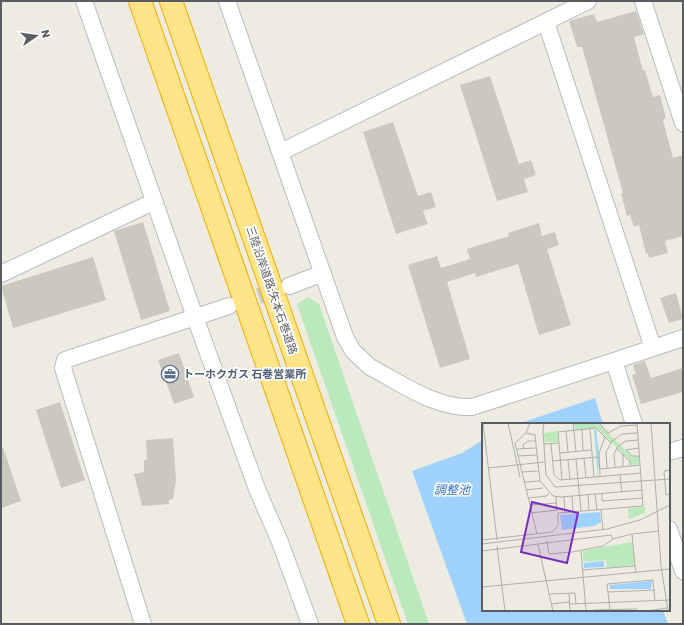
<svg xmlns="http://www.w3.org/2000/svg" width="684" height="625" viewBox="0 0 684 625" font-family="Rubik,'Noto Sans JP',sans-serif">
<style>
.green{fill:#bae9bc}
.water{fill:#a0d2ff}
.building{fill:#cbc8c0}
.lines{fill:none;stroke-linecap:round;stroke-linejoin:round}
.minor-tunnel{stroke:#c9c8c2;stroke-width:16;stroke-dasharray:16 8;stroke-linecap:butt}
.minor-casing{stroke:#b9bbc1;stroke-width:18}
.motorway-casing{stroke:#efad00;stroke-width:24}
.minor{stroke:#fff;stroke-width:16}
.motorway{stroke:#ffe587;stroke-width:22}
.labels{text-anchor:middle;stroke-width:3.5;stroke-linejoin:round;paint-order:stroke}
.street-label{font-size:11px;fill:#595d63;stroke:#fff}
.service-label{font-size:11px;font-weight:bold;fill:#4e5e75;stroke:#fff;text-anchor:start}
.water-label{font-size:12px;font-style:italic;fill:#3576c5;stroke:#fff}
.inset-river{fill:none;stroke:#a0d2ff;stroke-width:2}
.inset-road{fill:none;stroke:#aeafab;stroke-width:1}
.view{fill:#7b2cbf;fill-opacity:0.15;stroke:#7b2cbf;stroke-width:2}
.inset-edge{fill:none;stroke:#595d63;stroke-width:2}
</style>
<rect width="100%" height="100%" fill="#eeece1"/>
<path class="green" d="M308,297l11,7 110,320h-21l-111,-320z"/>
<path class="water" d="M595,398l8,26h-86z
M483,440v170h180l5,14h-201l-55,-153 50,-18z"/>
<path class="building" d="M636,11l8,23 -10,3 9,34 2,-1 8,27 7,-2 6,23 -3,2 10,38 10,-3v81l-18,5 3,12 -19,5 -1,-5 -2,1 -7,-29 -5,2 -4,-12 -3,1 -6,-23h2l-41,-146h-5l-8,-26 25,-7 3,8z
M490,76l29,88 12,-4 5,15 -12,4 4,13 -31,9 -37,-116z
M393,122l25,74 13,-4 5,15 -13,4 5,13 -32,10 -33,-102z
M143,222l27,89 -29,9 -27,-89z
M539,223l3,13 13,-4 4,13 -12,4 24,76 -32,10 -21,-71 -42,13 -1,-4 -28,9 23,77 -30,9 -32,-103 29,-9 4,12 29,-9 -3,-10 42,-13 -1,-3z
M93,257l13,43 -93,28 -12,-42z
M676,293l7,26 -14,4 -9,-25z
M179,353l15,44 -20,7 -16,-44z
M645,361l6,17 32,-10v24l-42,12 -9,-29 4,-1 -3,-9z
M60,402l25,78 -24,8 -25,-78z
M173,438l3,42 -3,19 -4,1v4l-27,2 -8,-32 10,-2v-12l3,-1 -1,-19z
M3,447l18,54 -20,7v-60z"/>
<g class="lines">
<path class="minor-tunnel" d="M236,304l46,-16"/>
<defs>
<path id="minor" d="M84,1l111,316 62,172 23,53 30,82
M227,1l118,336 8,14 17,16c31,16 66,42 102,40l142,-46 20,63
M643,1l40,122
M546,22l107,326
M281,152l307,-151
M1,274l152,-72
M289,286l34,-13
M614,361l69,-23
M669,452l14,-4
M669,529l14,42
M143,624l-80,-256 2,-8 164,-54"/>
<path id="motorway" d="M140,1l218,623
M171,1l218,623"/>
</defs>
<use href="#minor" class="minor-casing"/>
<use href="#motorway" class="motorway-casing"/>
<use href="#minor" class="minor"/>
<use href="#motorway" class="motorway"/>
</g>
<defs>
<symbol id="office-ring" viewBox="-11 -11 22 22"><circle r="9.5" fill="#fff" stroke="#5c6f8a" stroke-width="1.5"/><path d="M-6-3h4V-5.5h4V-3h4V5H-6ZM-1-4.5V-3h2v-1.5ZM-6 0V1H6V0Z" fill="#5c6f8a"/></symbol>
</defs>
<g fill-rule="evenodd">
<use href="#office-ring" x="160" y="364" width="20" height="20"/>
</g>
<g class="labels">
<g class="street-label">
<text transform="translate(272 290) rotate(71)" y="4">三陸沿岸道路;矢本石巻道路</text>
</g>
<g class="service-label">
<text x="183" y="378">トーホクガス 石巻営業所</text>
</g>
<g class="water-label">
<text x="452" y="494">調整池</text>
</g>
</g>
<g transform="translate(482 423)">
<rect width="188" height="188" fill="#eeece1"/>
<path d="M92,0h24l34,34 7,-1 1,8 -9,1 -1,-5 -33,-32 -22,2zM112,6l3,1v15l2,1 -1,38zM75,8l1,11h-13l-1,-9zM163,84v6l-16,6 -1,-11zM150,119l3,23 -28,3 -1,-8 -23,2v-11z" fill="#bae9bc"/>
<path d="M118,89l1,10 -7,4 -32,4 -2,-15zM122,138v6l-20,1v-5zM170,158l-1,8h-41v-4z" fill="#a0d2ff"/>
<path class="inset-river" d="M113,7l4,38"/>
<path class="inset-road" d="M1,0l14,117M26,0l12,54M48,0l-4,10 -11,10 22,91M62,0l-1,8 3,44 9,12 115,-8M91,0l3,28M117,0l9,10 13,-7 16,-1M169,0l10,143 7,45M108,6l4,48M100,7l1,21M84,8l2,21M44,10l9,2 5,46 13,15 8,1 81,-7M62,21l15,-1M69,21l3,31 6,5 81,-7M134,25l14,13v5M157,25l-13,2 6,6h8M35,26l19,-1M42,26l-1,-4 5,-4h8M78,30l31,-3M36,33l19,-1M102,35l2,20M94,36l5,52M86,37l2,19M71,38l45,-4M133,44l-1,-13 4,-8 8,-5 13,-1M141,44v-13M6,45l57,-6M125,45l-1,-16 6,-11 10,-7 16,-1M118,46l40,-4M188,47l-6,1 2,24 4,-1M40,49l16,-1M138,52l2,17M118,53l-1,-23 6,-16M80,57l-4,-48 38,-4 15,15M43,59l15,-1M44,67l17,-2M113,71l2,16M120,71v7l41,-3M106,72l1,16M90,73l1,16M74,74l1,14M82,74l1,16M46,75l19,-2 2,-3M48,82l27,-2M119,87l2,19M49,90l26,-3M150,111l3,32M0,117l70,-8 6,-6v-13l85,-7 -6,-83M65,118l2,13 23,-2 31,-6 10,-7 19,-5 27,-3M0,121l125,-15 33,-9 30,-15M56,122l15,66M15,123l8,65M0,128l129,-16 2,4M99,128l5,60M100,147l53,-4 1,6M0,164l188,-18M126,169l47,-2M87,170l1,18M67,171l26,-1 1,11M70,181l17,-2M88,181l100,-4M112,187l43,-1M128,187l-3,-26 46,-4 2,21M165,188l20,-3"/>
<path class="view" d="M50,79l46,11 -11,50 -46,-11z"/>
<rect width="188" height="188" class="inset-edge"/>
</g>
<rect width="684" height="625" fill="none" stroke="#595d63" stroke-width="4"/>
<g transform="translate(36 36) rotate(77)" stroke="#ffffff" stroke-width="3" paint-order="stroke">
<path d="M0-3L7 15L0 10L-7 15Z" fill="#595d63"/>
<text y="-6" font-size="11" font-weight="bold" text-anchor="middle" fill="#595d63">N</text>
</g>
</svg>
